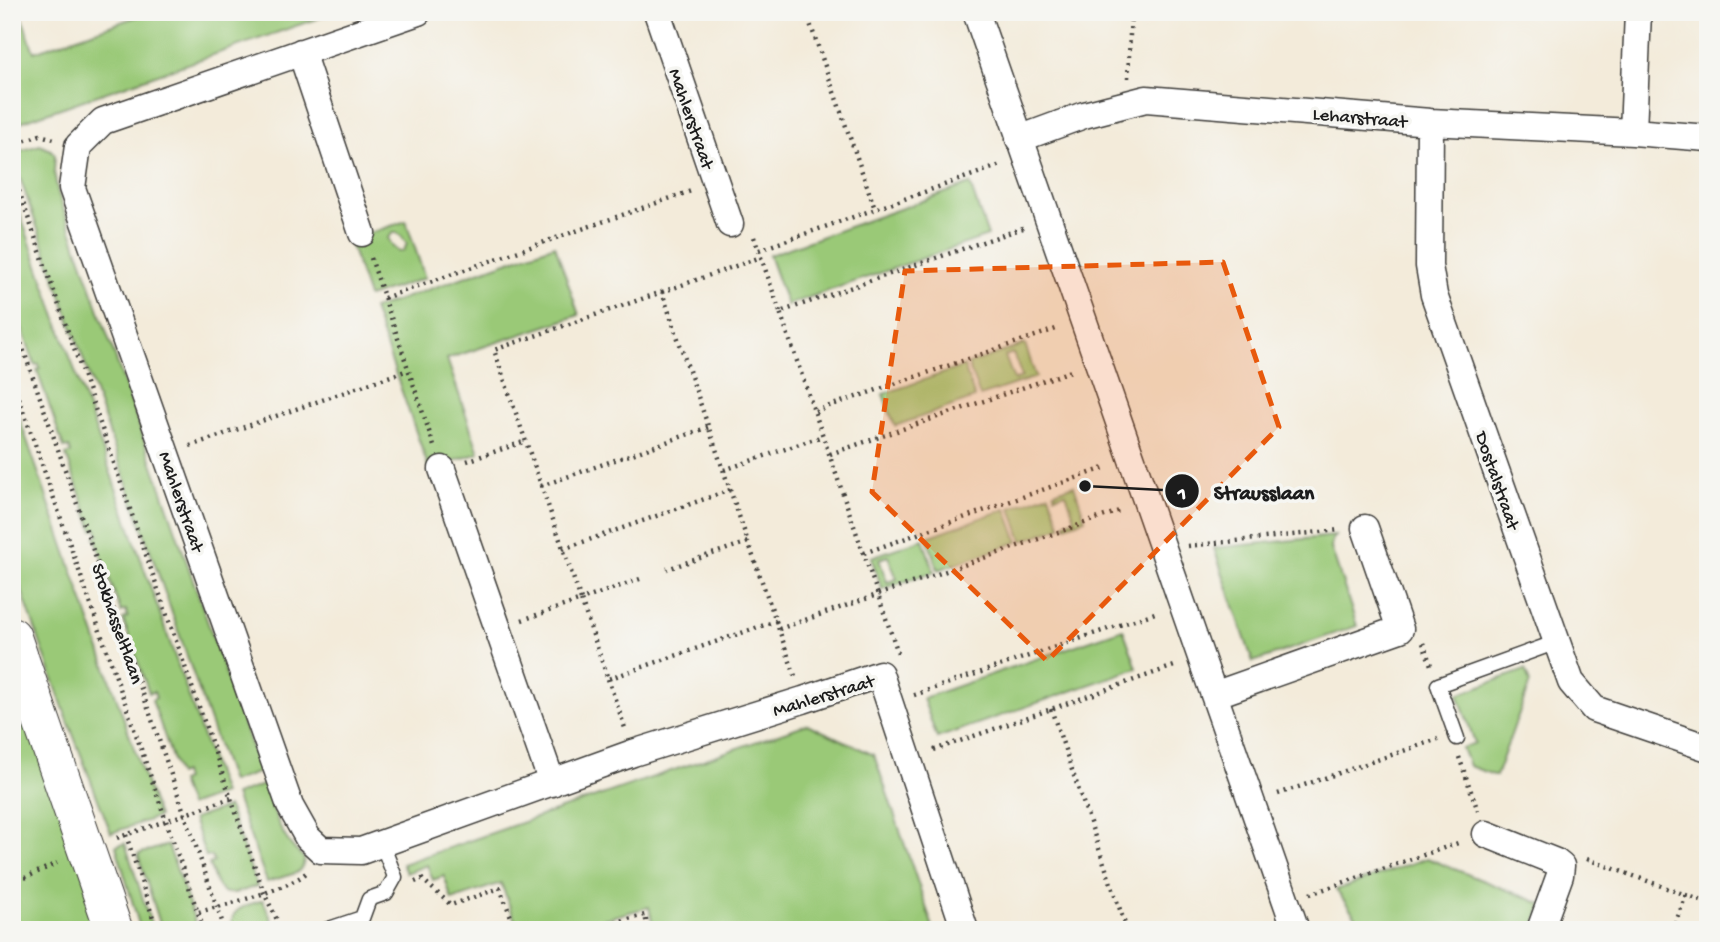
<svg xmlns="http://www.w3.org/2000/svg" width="1720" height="942" viewBox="0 0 1720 942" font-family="'Gochi Hand',sans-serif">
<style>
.green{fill:#9ac977;stroke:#5b724a;stroke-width:2;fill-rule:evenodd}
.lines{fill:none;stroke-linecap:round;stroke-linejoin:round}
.lane-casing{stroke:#3c3b38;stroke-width:17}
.street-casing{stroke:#3c3b38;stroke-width:29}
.secondary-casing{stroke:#3c3b38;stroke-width:39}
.path{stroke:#3c3b38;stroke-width:4.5;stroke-dasharray:2 5;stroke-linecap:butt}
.lane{stroke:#fff;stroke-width:14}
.street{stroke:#fff;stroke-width:26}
.secondary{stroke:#fff;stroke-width:37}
.marked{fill:#e8590c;fill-opacity:0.2;stroke:#e8590c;stroke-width:5;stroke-dasharray:14 9;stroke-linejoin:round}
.labels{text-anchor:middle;stroke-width:7;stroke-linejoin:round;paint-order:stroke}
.street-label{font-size:19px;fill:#1c1c1c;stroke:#f6f6f2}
.leader{fill:none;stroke:#1c1c1c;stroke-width:2.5}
.callout-dot{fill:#1c1c1c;stroke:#f6f6f2;stroke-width:2.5}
.mark-label{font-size:21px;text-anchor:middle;font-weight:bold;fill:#fff}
.callout-label{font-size:21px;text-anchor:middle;font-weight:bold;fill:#1c1c1c;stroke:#f6f6f2;stroke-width:7;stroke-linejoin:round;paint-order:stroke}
</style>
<rect width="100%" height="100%" fill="#f6f6f2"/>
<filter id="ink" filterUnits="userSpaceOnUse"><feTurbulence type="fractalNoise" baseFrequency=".0143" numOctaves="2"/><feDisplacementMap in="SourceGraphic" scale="14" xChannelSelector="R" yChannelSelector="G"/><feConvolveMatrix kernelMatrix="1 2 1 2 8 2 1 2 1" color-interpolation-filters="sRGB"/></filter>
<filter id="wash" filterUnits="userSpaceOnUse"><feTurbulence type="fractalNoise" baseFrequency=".00686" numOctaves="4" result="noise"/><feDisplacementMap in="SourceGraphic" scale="28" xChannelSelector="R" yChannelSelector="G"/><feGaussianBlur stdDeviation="1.57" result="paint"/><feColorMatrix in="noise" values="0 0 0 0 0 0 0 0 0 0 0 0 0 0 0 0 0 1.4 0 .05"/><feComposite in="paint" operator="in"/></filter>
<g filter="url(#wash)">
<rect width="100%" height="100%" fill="#f3ebda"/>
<path class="green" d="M12,12h8l14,40 116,-40h186l-324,113z
M40,145l11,5 4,5 -1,17 4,21 202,579 -29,10 -219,-627v-2z
M970,184l18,52 -201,69 -18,-50z
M12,191l211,603 -34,12 -9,-24 5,-2 -2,-7 -5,2 -26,-75 4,-2 -2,-6 -5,1 -26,-74 5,-2 -2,-7 -5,2 -26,-75 4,-2 -2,-6 -4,1 -27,-75 5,-2 -2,-6 -5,1 -27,-78 3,-1 -1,-5 -4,1 -23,-65v-9l2,-1 -2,-6z
M406,221l19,57 -57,19 -19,-57zM394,232h2l5,4 6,8 -4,7 -4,1 -6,-5 -5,-9z
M555,245l24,70 -132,44 32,94 -50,16 -56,-160z
M1025,344l11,33 -56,19 -12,-32zM1013,353l9,24 -8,3 -9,-24z
M964,366l11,32 -80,28 -12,-32z
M12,397l146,420 -47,16 -45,-117 -54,-153z
M1074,485l11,34 -19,7 -1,-3 10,-4 -9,-26 -11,3 -1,-4z
M1049,494l12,33 -39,14 -11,-33z
M1006,509l12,33 -80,28 -11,-33z
M1335,536l-3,4 -1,8 26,78 -104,36 -39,-114z
M923,539l11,33 -52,17 -11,-32zM888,556l9,23 -10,3 -8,-23z
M1123,629l14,39 -200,70 -14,-40z
M12,658l94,272h-94z
M1525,670l5,13 -34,93 -27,-10 -7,-18 13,-5 -17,-49z
M807,724l67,31 60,175h-280l-5,-23 -88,23h-40l-3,-8 -2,1 -15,-40 -49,17 -8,-24 -11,4 -6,-15 -21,8 -4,-9z
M265,784c9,28 15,55 39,74 0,7 -2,11 -8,15l-29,9 -32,-87z
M228,807l29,79c-34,12 -37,12 -48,-22l5,-2 -3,-6 -5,1 -13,-38z
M125,843l28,87h-13v-2l-24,-82z
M168,845l30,85h-36l-24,-76z
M1427,858l115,46 -9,26h-167l-30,-40z
M263,900l13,30h-44c-4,-22 14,-24 31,-30z"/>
</g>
<g filter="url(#ink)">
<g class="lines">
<defs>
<path id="lane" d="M1457,738l-19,-53 119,-43
M326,930l36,-12 7,-19 17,-6 9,-16 -13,-33"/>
<path id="street" d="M418,12l-315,109 -25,25 -6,42 218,618 18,32 13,12 40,1 272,-98 170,-53 77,-26 85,256
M657,12l73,212
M976,12l320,918
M301,52l61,181
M1430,122l-1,144 5,29 137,387 23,27 114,39
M1633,132l5,-120
M1019,139l65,-24 62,-16 284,23 203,10 75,6
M442,469l110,314
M1214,695l186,-66 -35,-101
M1486,834l70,28 5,4 -1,9 -20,55"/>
<path id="secondary" d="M12,636l102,294"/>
</defs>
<use href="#lane" class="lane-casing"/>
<use href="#street" class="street-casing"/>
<use href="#secondary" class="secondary-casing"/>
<path class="path" d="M806,12l69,197
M1128,78l3,-66
M12,145l28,-10 14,4
M12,171l252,722 18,37
M754,237l26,75
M759,250l242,-85
M371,258l63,188
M662,292l99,-35
M384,298l307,-107
M12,317l213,613
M12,378l192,552
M815,411l244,-83
M190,446l218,-76
M830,454l244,-84
M467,461l59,-20
M724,470l99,-34
M541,486l168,-59
M1188,546l152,-16
M563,549l167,-59
M864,553l243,-86
M640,579l-59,21 -87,-250 168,-58 86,250 -81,27
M522,620l59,-20 27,79 168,-58 -28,-79
M776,621l19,55
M779,629l343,-119
M1423,643l9,25
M898,653l-118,-341 243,-84
M608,679l17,49
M914,695l244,-83
M1051,709l76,221
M934,750l243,-85
M1459,757l19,54
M1278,794l160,-55
M126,835l31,95
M117,838l114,-40
M1587,859l121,44
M415,882l7,-3 29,26 49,-17 16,42
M12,884l45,-21
M1310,894l151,-52
M199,912c25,-7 93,-23 109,-41
M581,930l64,-15 3,15
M1673,930l13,-35"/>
<use href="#lane" class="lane"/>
<use href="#street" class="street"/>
<use href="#secondary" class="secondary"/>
</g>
</g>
<path class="marked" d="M1223,262l56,165 -232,234 -175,-169 33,-221z"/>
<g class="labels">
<g class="street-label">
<text transform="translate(1360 116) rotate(5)" y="7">Leharstraat</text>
<text transform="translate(693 118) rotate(71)" y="7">Mahlerstraat</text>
<text transform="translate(1499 480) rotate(71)" y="7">Dostalstraat</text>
<text transform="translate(183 501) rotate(71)" y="7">Mahlerstraat</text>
<text transform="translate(119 623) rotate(71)" y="7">Stokhasseltlaan</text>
<text transform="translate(823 694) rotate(-17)" y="7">Mahlerstraat</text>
</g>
</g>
<path class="leader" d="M1085 486L1182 491"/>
<g class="callout-dot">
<circle cx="1085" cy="486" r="7"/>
<circle cx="1182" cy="491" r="18"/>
</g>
<g class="mark-label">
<text x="1182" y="499">1</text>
</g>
<g class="callout-label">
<text x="1264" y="499">Strausslaan</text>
</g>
<rect width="1720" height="942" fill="none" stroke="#f6f6f2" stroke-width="42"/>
</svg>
